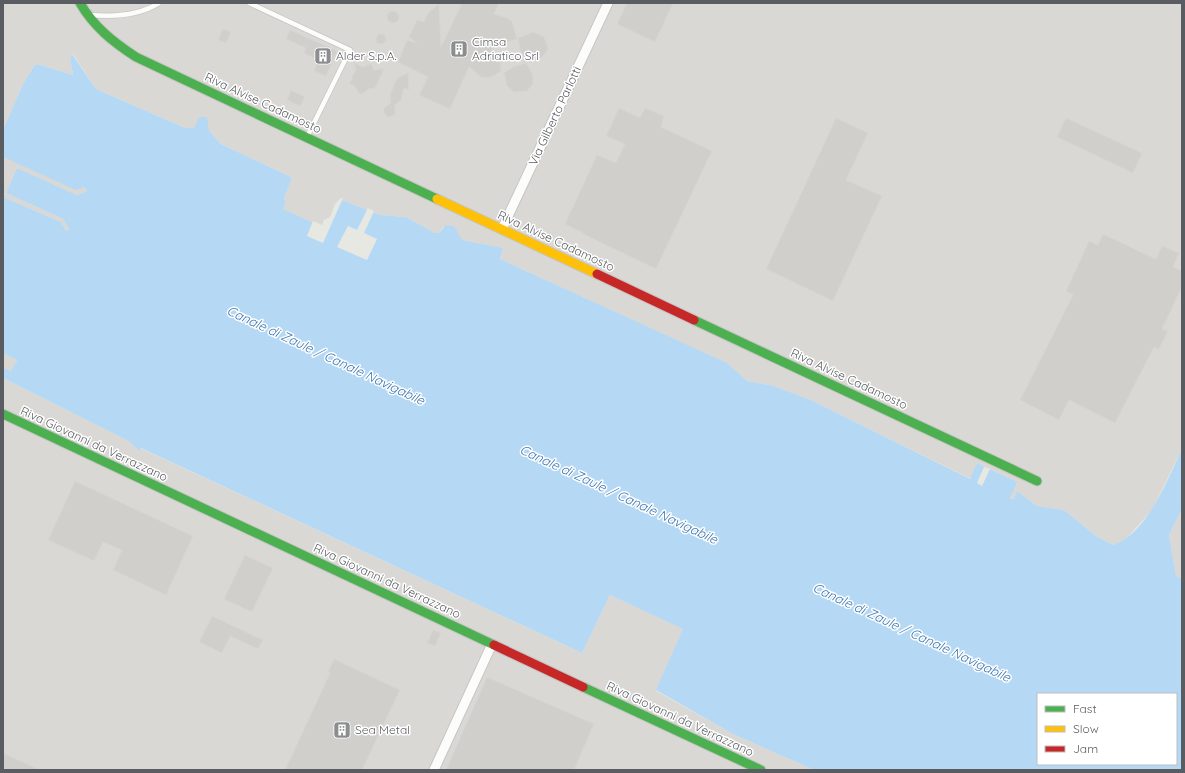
<svg xmlns="http://www.w3.org/2000/svg" width="1185" height="773" viewBox="0 0 1185 773" font-family="Quicksand,sans-serif">
<style>
.industrial{fill:#dad8d4}
.water{fill:#b5d9f4;fill-rule:evenodd}
.pier{fill:#e8e8e3}
.building{fill:#d0cfcc;stroke:#d7d6d2}
.lines{fill:none;stroke-linecap:round;stroke-linejoin:round}
.lane-casing{stroke:#c5c5c5;stroke-width:6}
.street-casing{stroke:#c5c5c5;stroke-width:11}
.fast-casing{stroke:#c4c5c3;stroke-width:11}
.slow-casing{stroke:#c4c5c3;stroke-width:11}
.jam-casing{stroke:#c4c5c3;stroke-width:11}
.lane{stroke:#fcfcfb;stroke-width:4.5}
.street{stroke:#fcfcfb;stroke-width:9}
.fast{stroke:#4caf50;stroke-width:9}
.slow{stroke:#ffc107;stroke-width:9}
.jam{stroke:#c62828;stroke-width:9}
.labels{text-anchor:middle;stroke-width:3;stroke-linejoin:round;paint-order:stroke}
.poi-label{font-size:12px;fill:#595c60;stroke:#fff;text-anchor:start}
.street-label{font-size:12px;fill:#595c60;stroke:#fff}
.water-label{font-size:13px;font-style:italic;fill:#4179b4;stroke:#fff}
</style>
<rect width="100%" height="100%" fill="#e8e8e3"/>
<path class="industrial" d="M3,3h1179v446l-30,61 -29,32 -10,3 -17,-9 -32,-26 -27,-4 -20,-15 -3,8 -4,-2 6,-15 -26,-13 -13,-6 -6,16 -160,-79 -37,-14 -27,-5 -21,-18 -226,-104 3,-11 -41,-8 -19,-13 -4,6h-4l-29,-16 -26,-2 -38,-15 -11,19 -8,8 -40,-18 3,-7 -2,-4 8,-20 -3,-2 -68,-32 -12,-13 -24,-3 -89,-39 -23,-35 -3,5 3,16 -36,-11 -3,2 -12,20 -19,44z
M3,157l81,30 3,4 -10,4 -60,-27 -11,25 57,26 6,10 -3,2 -5,-9 -58,-25z
M3,353l14,7 -6,12 -8,-4z
M3,378l127,63 8,9 2,-2 442,205 28,-58 74,34 -28,62 77,43 81,36h-811z
M1182,509v70l-6,-2 -7,-42z"/>
<path class="water" d="M72,54l24,35 89,39h9l5,-11h8l2,14 12,13 68,32 3,2 -8,20 2,4 -3,7 40,18c9,-9 11,-19 19,-27l38,15 26,2 29,16h4l7,-8 8,1 8,14 41,8 -3,11 227,104 20,18 27,5 37,14 159,79 7,-16 40,19 -7,16 4,1 3,-8 20,15 27,4 32,26 17,9c33,-10 55,-66 69,-96v60l-13,26 7,41 6,3v191h-368l-81,-36 -77,-44 27,-61 -73,-34 -28,58 -441,-205 -2,3 -10,-10 -126,-63v-10l8,3 6,-11 -14,-7v-156l58,25 5,9 3,-2 -6,-10 -57,-26 11,-25 60,27 10,-4 -3,-4 -8,3 -73,-33v-27l19,-44 12,-20 3,-2 36,11 -3,-16zM1038,694h138v70h-138z"/>
<path class="pier" d="M341,198h2l-20,45 -16,-7 6,-15 9,4 2,-5 6,-3 5,-13z
M368,208l6,3 -10,22 13,6 -10,21 -30,-13 11,-21 9,4z
M984,467l6,2 -8,17 -5,-3z"/>
<path class="building" d="M462,3h37l-5,11 13,4 5,3 5,18 -26,8 9,13 1,11 -8,5 -6,2 -6,-1 -12,-10 -19,42 -31,-14 9,-18 -30,-15 9,-22 10,3 -8,-6 8,-17 7,2 4,-9 11,-9 2,43z
M627,3h46l-18,39 -38,-18z
M387 17a6 6 0 1 1 12 0a6 6 0 1 1-12 0Z
M223,29l8,3 -5,11 -8,-3z
M290,30l47,21 -11,25 -12,-5 4,-11 -14,-7 2,-5 -20,-9z
M533,32l11,5 4,11 -3,6 -4,4 -13,4 -8,-12 -2,-12z
M376 39a5 5 0 1 1 10 0a5 5 0 1 1-10 0Z
M354,63l9,4 8,-3 3,6 10,-1 -9,19 -7,1 -4,4 -4,1 -6,-9 -5,-1 3,-5v-3l4,-6z
M526,63l7,12v9l-6,7 -13,1 -7,-6 -3,-13 9,-6z
M408,73l1,17 -5,-2 -3,12 -6,5v10l-7,2 -4,-4v-5l7,-5 -1,-7 5,-14 3,-4z
M291,90l14,7 -5,9 -13,-6z
M619,108l21,10 5,-10 19,8 -3,11 51,24 -56,118 -73,-35v-1l-18,-9 32,-69 19,8 9,-19 -19,-8z
M836,118l32,15 -22,47 36,16 -49,105 -67,-32z
M1066,118l76,35 -9,20 -76,-36z
M1103,234l53,25 6,-13 17,7 -6,14 9,4v16l-20,42 6,2 -9,18 -5,-2 -39,76 -46,-23 -10,20 -39,-20 53,-105 -7,-4 23,-50 9,4z
M75,481l118,55 -27,59 -53,-25 9,-20 -19,-8 -9,19 -46,-21z
M245,555l28,13 -21,44 -28,-13z
M212,616l51,24 -5,9 -28,-13 -8,17 -23,-11z
M433,630l8,3 -6,13 -8,-3z
M334,659l66,31 -38,80h-77l45,-97 -2,-1z
M487,677l107,47 -20,46h-128z
M3,753l37,17h-37z"/>
<g class="lines">
<defs>
<path id="lane" d="M249,3l101,47 -43,87
M91,15c23,2 49,0 68,-12"/>
<path id="street" d="M502,229l106,-226
M434,770l58,-126"/>
<path id="fast" d="M80,3c14,24 33,39 56,54l301,142
M694,320l343,161
M3,414l491,231
M583,687l178,83"/>
<path id="slow" d="M437,199l160,75"/>
<path id="jam" d="M597,274l97,46
M494,645l89,42"/>
</defs>
<use href="#lane" class="lane-casing"/>
<use href="#street" class="street-casing"/>
<use href="#fast" class="fast-casing"/>
<use href="#slow" class="slow-casing"/>
<use href="#jam" class="jam-casing"/>
<use href="#lane" class="lane"/>
<use href="#street" class="street"/>
<use href="#fast" class="fast"/>
<use href="#slow" class="slow"/>
<use href="#jam" class="jam"/>
</g>
<defs>
<symbol id="building-square" viewBox="-11 -11 22 22"><rect x="-9" y="-9" width="18" height="18" rx="4" fill="#8b8d8e" stroke="#fff"/><path d="M-4-6H4V6H1V3H-1V6H-4ZM-2.5-4.3h1.7v1.8h-1.7ZM.8-4.3h1.7v1.8H.8ZM-2.5-1h1.7V.8h-1.7ZM.8-1h1.7V.8H.8Z" fill="#fff"/></symbol>
</defs>
<g fill-rule="evenodd">
<use href="#building-square" x="449" y="39" width="20" height="20"/>
<use href="#building-square" x="313" y="46" width="20" height="20"/>
<use href="#building-square" x="332" y="720" width="20" height="20"/>
</g>
<g class="labels">
<g class="poi-label">
<text x="472" y="46">Cimsa<tspan x="472" dy="14">Adriatico Srl</tspan></text>
<text x="336" y="60">Alder S.p.A.</text>
<text x="355" y="734">Sea Metal</text>
</g>
<g class="street-label">
<text transform="translate(263 103) rotate(25)" y="4">Riva Alvise Cadamosto</text>
<text transform="translate(555 116) rotate(-65)" y="4">Via Gilberto Parlotti</text>
<text transform="translate(556 241) rotate(25)" y="4">Riva Alvise Cadamosto</text>
<text transform="translate(849 379) rotate(25)" y="4">Riva Alvise Cadamosto</text>
<text transform="translate(94 444) rotate(25)" y="4">Riva Giovanni da Verrazzano</text>
<text transform="translate(387 581) rotate(25)" y="4">Riva Giovanni da Verrazzano</text>
<text transform="translate(680 719) rotate(25)" y="4">Riva Giovanni da Verrazzano</text>
</g>
<g class="water-label">
<text transform="translate(326 355) rotate(25)" y="5">Canale di Zaule / Canale Navigabile</text>
<text transform="translate(619 494) rotate(25)" y="5">Canale di Zaule / Canale Navigabile</text>
<text transform="translate(912 632) rotate(25)" y="5">Canale di Zaule / Canale Navigabile</text>
</g>
</g>
<rect width="1185" height="773" fill="none" stroke="#595c60" stroke-width="8"/>
<rect x="1037" y="693" width="140" height="72" fill="#ffffff" stroke="#bdbebf"/>
<rect x="1045" y="706" width="20" height="6" fill="#4caf50" stroke="#bdbebf"/>
<text x="1073" y="713" font-size="12" fill="#595c60">Fast</text>
<rect x="1045" y="726" width="20" height="6" fill="#ffc107" stroke="#bdbebf"/>
<text x="1073" y="733" font-size="12" fill="#595c60">Slow</text>
<rect x="1045" y="746" width="20" height="6" fill="#c62828" stroke="#bdbebf"/>
<text x="1073" y="753" font-size="12" fill="#595c60">Jam</text>
</svg>
